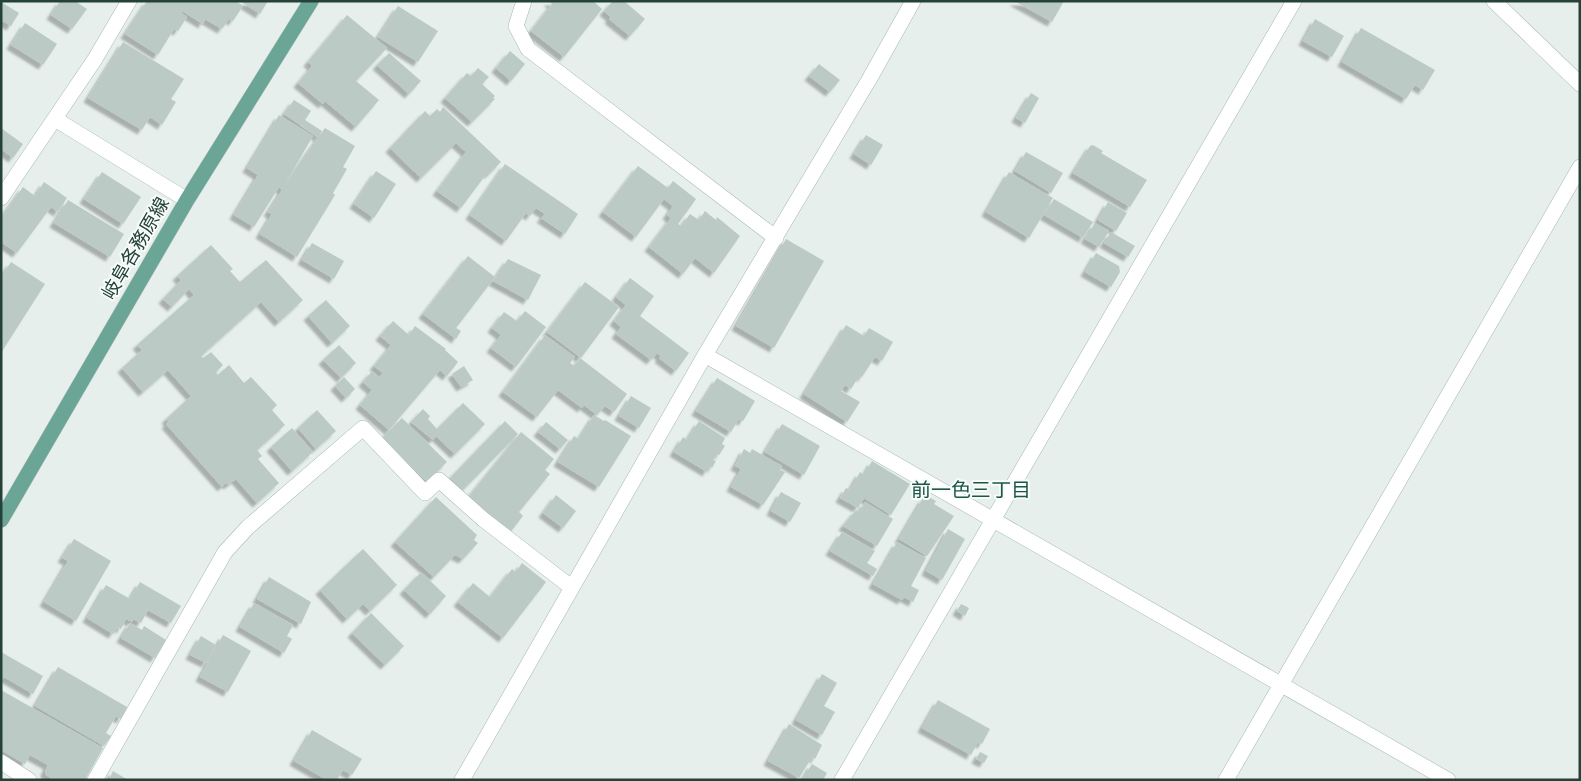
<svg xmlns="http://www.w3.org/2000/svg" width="1581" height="781" viewBox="0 0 1581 781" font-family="'Titillium Web','Noto Sans JP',sans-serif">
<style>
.building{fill:#bbcac4;filter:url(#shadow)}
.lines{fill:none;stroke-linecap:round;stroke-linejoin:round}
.minor-casing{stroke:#a8b8b2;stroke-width:16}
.major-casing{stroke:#c2cac8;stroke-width:16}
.minor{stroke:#fff;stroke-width:15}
.major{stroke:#6aa596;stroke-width:15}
.labels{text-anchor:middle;stroke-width:4;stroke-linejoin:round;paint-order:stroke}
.street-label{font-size:19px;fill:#24423a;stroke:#f7fbf9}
.neighbourhood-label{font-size:20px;fill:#1f5548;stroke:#f7fbf9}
</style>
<defs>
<filter id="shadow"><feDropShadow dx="-4.5" dy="4.5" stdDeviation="1" flood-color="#0004"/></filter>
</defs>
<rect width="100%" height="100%" fill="#e6efeb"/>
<path class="building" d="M60,1h15l12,8 -15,20 -21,-14z
M147,1h89l7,5 -10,15 -4,-2 -7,10 -17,-10 -2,5 -21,-13 -1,2 6,4 -9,14 -4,-2 -16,26 -33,-21z
M240,1h28l-8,13z
M548,1h45l9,8 -38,48 -33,-26 21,-27z
M613,1h11l21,18 -15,17 -21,-17 2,-2 -7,-6z
M1014,1h50l-12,21z
M1,2l18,11 -8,13 -10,-6z
M398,6l40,25 -20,31 -40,-25z
M347,15l40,33 -31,33 23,19 -23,27 -31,-26 -2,3 -25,-21 14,-17 -4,-4z
M1315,19l29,17 -12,21 -29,-16z
M25,23l32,21 -14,21 -32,-20z
M1361,28l74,42 -12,20 -8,-5 -9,14 -64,-37z
M123,42l61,37 -13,20 5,3 -14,23 -12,-8 -8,13 -54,-32z
M510,51l15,13 -14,17 -15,-13z
M389,53l32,28 -12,13 -32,-29z
M819,64l21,16 -10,12 -21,-16z
M478,68l11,9 -7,7 13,12 -2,2 2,1 -23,23 -27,-24 22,-25 4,3z
M1031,93l8,5 -14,25 -9,-5z
M294,100l17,11 -6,9 17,11 -4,6 -34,-23z
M443,107l58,55 -12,12 -2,-1 -26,35 -24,-17 29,-39 -10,-9 -35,35 -31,-30 35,-37 5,5 7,-7 3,3z
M279,115l34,21 -29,50 41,-58 30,18 -12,21 4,2 -14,24 2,2 -38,62 -37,-23 12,-20 -4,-2 14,-22 -3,-3 -25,40 -20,-12 24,-40 -11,-7z
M1,128l22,16 -10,14 -12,-9z
M866,135l17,10 -12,20 -17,-11z
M1093,145l10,6 -2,2 46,27 -17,27 -57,-34 17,-27z
M1026,152l37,21 -12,20 -36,-22z
M505,164l73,50 -13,20 -24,-16 4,-4 -9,-6 -6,8 -4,-3 -20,28 -36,-26z
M638,166l30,22 5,-7 23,18 -18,25 3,2 9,-12 9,6 6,-9 11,9 1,-3 23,19 -26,37 -19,-15 -12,16 -34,-27 22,-29 -4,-3 6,-9 -9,-7 -28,38 -33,-25z
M376,171l20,13 -22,34 -20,-14z
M102,172l39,25 -18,27 -39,-25z
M1009,172l44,26 -24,40 -43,-26z
M44,182l23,16 -9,14 -7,-5 -34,46 -16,-11v-24l22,-31 12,9z
M1054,199l39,23 -10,16 -39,-23z
M68,200l56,34 -14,23 -56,-34z
M1108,202l19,11 -11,18 -18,-11z
M1095,223l14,8 -10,16 -14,-8z
M1111,232l24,14 -7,11 -24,-14z
M786,239l38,22 -50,87 -38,-22z
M312,243l32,18 -10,18 -32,-19z
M211,245l22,24 -3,2 10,11 26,-22 37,40 -24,22 -18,-20 -60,54 2,2 8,-6 12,13 -7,7 2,3 11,-10 15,18 7,-6 26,28 -5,5 13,15 -28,25 5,6 -4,3 21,24 -22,20 -21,-24 -8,6 -2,-2 -4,4 -56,-63 3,-2 -3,-3 25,-23 -23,-26 -25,22 -21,-24 20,-18 -5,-5 57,-50 -5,-6 -17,18 -9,-8 18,-19 -4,-4z
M1096,253l23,13 1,6 -9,15 -26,-15z
M468,256l27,21 -39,51 5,3 -5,8 -33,-25z
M508,259l33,16 -13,25 -35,-19z
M11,262l34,22 -44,69v-76z
M630,278l24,18 -14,20 49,37 -13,18 -17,-13 2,-2 -4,-3 -6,7 -35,-26 5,-7 -7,-6 12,-16 -10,-8z
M585,282l34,25 -38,51 -34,-26z
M326,300l24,26 -18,17 -24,-27z
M525,311l21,16 -30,40 -25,-19 10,-13 -9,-7 12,-16 13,9z
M393,321l16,14 6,-9 31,23 -1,1 13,12 -11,14 -7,-6 -51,60 -29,-25 12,-15 -9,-8 9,-11 7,7 4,-5 -9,-7 17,-21 -11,-9z
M846,325l18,11 5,-8 24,14 -11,19 -7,-4 -13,20 -3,-1 -8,13 -6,-4 -4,6 19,11 -13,20 -43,-28z
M545,335l30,22 -5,6 4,3 6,-8 47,36 -13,18 -9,-6 -8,9 -13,-10 -2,3 -24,-18 -21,27 -34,-25z
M339,345l17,18 -15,15 -18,-18z
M464,366l9,14 -12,7 -9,-13z
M344,377l11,12 -9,9 -11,-12z
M717,378l38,23 -12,20 -4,-2 -8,13 -35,-21z
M631,396l20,12 -12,20 -20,-12z
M463,403l22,21 -30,30 -19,-18 -3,4 -22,-18 12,-13 7,7 -2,3 9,10z
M317,410l19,21 -20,18 -18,-21z
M594,415l10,6 1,-1 26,16 -32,51 -41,-25 16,-26 5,3z
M402,418l45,44 -20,20 -45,-44z
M505,421l13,13 -55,56 -13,-12z
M699,421l26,17 -3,6 3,2 -6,9 -2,-1 -4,6 3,1 -4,7 -2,-2 -3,6 -33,-20 9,-15 4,3z
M546,422l22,18 -8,9 -22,-17z
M782,424l38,22 -16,29 -39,-23z
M292,428l21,24 -21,19 -21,-24z
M521,432l33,27 -9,11 5,4 -31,38 4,4 -15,19 -42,-35z
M744,449l6,4 2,-4 30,17 -2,4 5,2 -22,33 -32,-18 10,-18 -6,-3z
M872,461l38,23 -19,31 -27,-17 -6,10 -18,-10 6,-10 4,2 10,-18 4,3z
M781,492l20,11 -11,19 -19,-11z
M556,495l20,16 -13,17 -20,-15z
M927,496l9,5 -2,3 20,12 -27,40 -28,-17 24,-41 2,1z
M436,497l41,38 -3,5 4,3 -15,16 -8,-4 -21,22 -39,-35z
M865,502l28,17 -16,27 -34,-20 13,-16 3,2z
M948,529l17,10 -23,41 -16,-9z
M842,532l33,19 -8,12 10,6 -4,7 -43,-25z
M74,539l37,22 -35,60 -32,-19 24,-41 -6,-3z
M897,542l29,16 -15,28 8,4 -6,12 -9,-5 -2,3 -29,-16z
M363,549l34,36 -27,26 -7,-7 -16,15 -27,-29z
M522,563l24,19 -43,56 -45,-36 15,-19 17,14 22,-28 4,3z
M421,572l25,24 -16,18 -26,-24z
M269,577l42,25 -10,22 -44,-25z
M140,582l41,24 -10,17 -23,-13 -7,13 -8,-4 -1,3 -6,-3 -5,10 -3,-2 -5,7 -26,-16 19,-33 24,14z
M254,603l39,22 -6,11 5,3 -8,14 -44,-26z
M961,604l8,4 -4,8 -8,-5z
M371,613l33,33 -19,19 -33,-32z
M130,623l12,7 2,-4 22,14 -11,18 -34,-20z
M223,635l28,16 -23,41 -28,-15z
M201,636l15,9 -10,18 -16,-8z
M1,652l42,24 -10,18 -29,-17 -3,4z
M58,667l69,40 -6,12 -5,-3 -10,17 5,3 -7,10 -69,-40z
M822,674l15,9 -13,23 11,6 -13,23 -26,-15z
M1,690l102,58 -18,32h-31l-8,-5 -1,-4 3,-6 -18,-10 -5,9 -24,-14z
M938,700l52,29 -8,15 -4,-2 -7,13 -49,-27z
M789,724l33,21 -7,14 -3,-2 -13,21 -31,-17z
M312,730l50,29 -10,16 -9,-5 -6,10h-10l-33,-19z
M980,752l8,4 -4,7 -8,-4z
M812,764l15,9 -4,7h-21z
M113,771l15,9h-19z"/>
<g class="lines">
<defs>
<path id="minor" d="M524,1l-8,25 12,23 248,189
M1494,1l86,83
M55,119l132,81
M1,198l94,-139 34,-58
M705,355l743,425
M1,762l28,18
M95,780l130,-228 23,-25 115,-99 62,65 14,-13 45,40 87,67
M462,780l243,-425 165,-277 43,-77
M842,780l452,-779
M1226,780l354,-613"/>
<path id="major" d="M1,520l186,-320 124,-199"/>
</defs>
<use href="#minor" class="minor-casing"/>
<use href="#major" class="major-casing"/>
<use href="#minor" class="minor"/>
<use href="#major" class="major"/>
</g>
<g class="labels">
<g class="street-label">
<text transform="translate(135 248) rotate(-60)" y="7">岐阜各務原線</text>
</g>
<g class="neighbourhood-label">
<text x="971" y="497">前一色三丁目</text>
</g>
</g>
<rect width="1581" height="781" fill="none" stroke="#24423a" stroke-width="5"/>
</svg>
